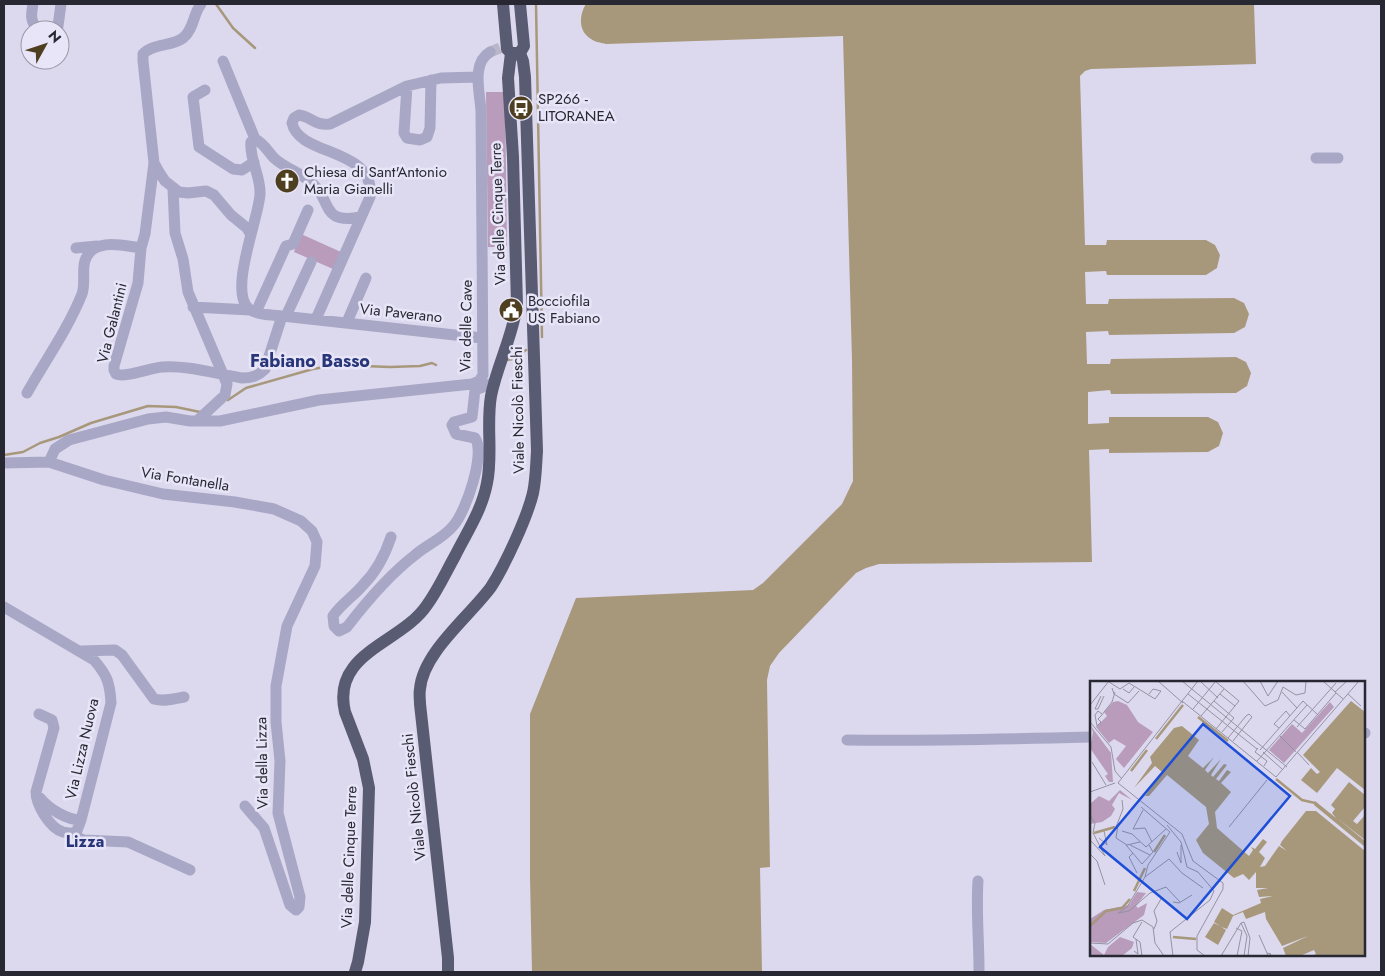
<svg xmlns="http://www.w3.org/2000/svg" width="1385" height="976" viewBox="0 0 1385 976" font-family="Jost,sans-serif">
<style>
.green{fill:#b99bbc}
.water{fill:#a8987b}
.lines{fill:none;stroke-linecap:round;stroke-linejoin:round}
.stream{stroke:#a8987b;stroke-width:2.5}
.minor-tunnel{stroke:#b8b6c8;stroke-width:11;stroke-dasharray:11 5.5;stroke-linecap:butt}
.minor{stroke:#a8a7c5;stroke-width:11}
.major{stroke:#595b73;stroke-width:12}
.labels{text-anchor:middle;stroke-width:5;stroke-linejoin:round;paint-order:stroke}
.poi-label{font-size:15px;fill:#272832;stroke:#e7e5f7;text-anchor:start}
.street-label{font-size:15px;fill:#272832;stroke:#e7e5f7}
.neighbourhood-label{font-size:16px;font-weight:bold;fill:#283679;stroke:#e7e5f7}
.quarter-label{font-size:18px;font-weight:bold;fill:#283679;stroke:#e7e5f7}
.inset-river{fill:none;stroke:#a8987b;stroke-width:2.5}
.inset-road{fill:none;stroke:#9492a3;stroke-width:1}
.view{fill:#1d4ed8;fill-opacity:0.15;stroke:#1d4ed8;stroke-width:2.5}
.inset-edge{fill:none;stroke:#272832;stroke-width:2.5}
</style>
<rect width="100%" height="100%" fill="#dcd9ee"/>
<path class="green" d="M486,92h19l2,155h-19z
M301,234l40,18 -8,17 -39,-17z"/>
<path class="water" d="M586,4h668l2,60 -165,5 -6,2 -5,5 5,169h21l1,-5h99l9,5 5,10 -3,13 -11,7h-99l-1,-4 -21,1 1,32h22l1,-5 125,-1 10,5 5,11 -4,13 -11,6 -125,2 -1,-4 -22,1 1,32h23l1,-5 125,-2 10,5 5,11 -4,13 -11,7 -125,1 -1,-4 -22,2v32l21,-1v-6h99l10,5 5,11 -4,13 -11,6 -99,1v-4l-20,1 3,112 -213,2 -13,4 -10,5 -77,80 -9,13 -3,14 3,187 -10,1 2,104h-230l-2,-94v-164l46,-116 177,-8 10,-7 79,-79 11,-23 -1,-121 -9,-324 -237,8c-4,-1 -11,-2 -15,-5 -13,-8 -12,-24 -5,-35z"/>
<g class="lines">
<path class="stream" d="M216,4l17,24 22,20
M536,4l6,333
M506,360l8,-1 12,-9
M228,400l18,-12 67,-19 24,-4 53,2 30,-1 12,-3 4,2
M4,455l19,-3 17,-9 19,-6 32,-14 57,-17 28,1 24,5"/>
<path class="minor-tunnel" d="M490,52l10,-4"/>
<path class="minor" d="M33,4c-2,11 -3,17 5,26
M201,4c-8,10 -7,25 -18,34 -12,9 -30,5 -40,16v7l11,102 5,9 6,9 14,11 9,1 18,-2 8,4 17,20 16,13 4,7
M54,30l4,-4 3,-22
M223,61l32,78
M407,86l-3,47 3,5 13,2 7,-3 3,-9 1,-48
M205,90l-12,7 6,50 34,22 9,1 12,-8
M255,139l-4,3c-2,17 10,34 9,52 -1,24 -32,97 -11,115 8,6 24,6 33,7l200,22
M255,139c9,4 13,13 19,19 12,11 28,15 39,26 19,17 8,41 48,33
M1316,158h22
M154,163l-9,71 -4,14 -3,35 -24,83v4l2,4c9,4 34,-6 46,-7 26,-2 54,7 80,11 10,0 16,-2 23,-9l17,-53
M173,189l2,44 8,26 5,33 39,92 -2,11 -27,25
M76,248l21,-2
M193,307l57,3
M256,312l30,-66 7,-2 15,-34
M286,316l25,-54
M316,319l54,-122c6,-50 -71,-40 -78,-74l2,-5 5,-3c13,2 16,11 31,9l77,-38 34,-8 37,-1
M347,322l19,-44
M27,393c18,-32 41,-64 55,-99 5,-14 -4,-32 10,-44 13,-10 34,-4 49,-2
M49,462l6,-13 14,-9 79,-21 18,-2 24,4h30l99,-21 153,-16 7,-3 4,-6 -2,-264c-1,-18 -10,-48 9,-59
M4,463l45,-1 55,18 59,14 72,8 39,7 27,12 11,10 5,11 -2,24 -28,60 -11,60v36l4,39 -2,52 22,84 -1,10 -3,3 -6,-5 -26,-77 -19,-22
M391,537c-6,18 -15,35 -28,48 -9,11 -22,19 -30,31l1,10 5,5 8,-4c20,-26 42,-52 68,-72 13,-11 29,-17 39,-30 12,-14 32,-72 21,-87l-19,-4 -4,-9 2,-3 18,-5 3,-27 18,-7
M4,607l90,53c13,15 16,23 17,43l-30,117 -5,13
M81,651l34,-1 7,5 32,44c10,3 19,0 30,-2
M39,714l13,6 2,8 -18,64c0,13 14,36 27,40 4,1 9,1 13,1l3,5 5,2 44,2 62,28
M1364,733h1
M847,740c82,1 163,-1 244,-3
M40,798c9,11 27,22 41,22
M978,881c-2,29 1,59 1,89"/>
<path class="major" d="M503,4l4,45 4,4h6
M520,53l4,-7 -4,-42
M355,972l3,-10 7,-40 4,-134 -6,-29 -18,-47c-14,-60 56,-68 82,-107 11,-15 19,-33 28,-49 12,-24 27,-46 32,-73 6,-28 -1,-58 4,-87 6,-31 21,-57 26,-91l-4,-148 -5,-79 3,-25
M448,972v-14l-28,-254c0,-5 -1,-10 0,-15 3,-37 50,-73 71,-102 14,-22 36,-69 42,-94 3,-14 3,-28 4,-42l-12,-374 -2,-16 -3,-8"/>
</g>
<defs>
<symbol id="bus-disc" viewBox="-11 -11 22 22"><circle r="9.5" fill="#4f3f21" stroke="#e7e5f7"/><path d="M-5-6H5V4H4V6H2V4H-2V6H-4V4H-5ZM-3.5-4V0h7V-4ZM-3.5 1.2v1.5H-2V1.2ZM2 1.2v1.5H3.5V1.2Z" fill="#fff"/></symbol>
<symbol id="church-disc" viewBox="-11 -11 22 22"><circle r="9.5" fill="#4f3f21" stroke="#e7e5f7"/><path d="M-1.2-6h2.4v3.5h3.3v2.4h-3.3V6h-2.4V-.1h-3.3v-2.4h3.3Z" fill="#fff"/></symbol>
<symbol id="civic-disc" viewBox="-11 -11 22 22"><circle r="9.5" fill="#4f3f21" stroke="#e7e5f7"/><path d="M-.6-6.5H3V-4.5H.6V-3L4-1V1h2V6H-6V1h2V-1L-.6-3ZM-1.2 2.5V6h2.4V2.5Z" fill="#fff"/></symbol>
</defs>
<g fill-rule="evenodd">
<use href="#bus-disc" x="507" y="94" width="28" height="28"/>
<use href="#church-disc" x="273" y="167" width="28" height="28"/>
<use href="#civic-disc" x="497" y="296" width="28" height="28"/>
</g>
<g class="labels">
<g class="poi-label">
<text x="538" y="104">SP266 -<tspan x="538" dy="17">LITORANEA</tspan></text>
<text x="304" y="177">Chiesa di Sant'Antonio<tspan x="304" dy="17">Maria Gianelli</tspan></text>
<text x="528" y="306">Bocciofila<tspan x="528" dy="17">US Fabiano</tspan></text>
</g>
<g class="street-label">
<text transform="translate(498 214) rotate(-92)" y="5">Via delle Cinque Terre</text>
<text transform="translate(401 313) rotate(6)" y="5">Via Paverano</text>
<text transform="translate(112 323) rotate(-76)" y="5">Via Galantini</text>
<text transform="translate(466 326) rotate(-89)" y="5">Via delle Cave</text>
<text transform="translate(518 410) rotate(-91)" y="5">Viale Nicolò Fieschi</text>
<text transform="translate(185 479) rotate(9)" y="5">Via Fontanella</text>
<text transform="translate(82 749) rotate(-77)" y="5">Via Lizza Nuova</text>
<text transform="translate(262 763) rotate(-91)" y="5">Via della Lizza</text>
<text transform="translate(414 797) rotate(-96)" y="5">Viale Nicolò Fieschi</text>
<text transform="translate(349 857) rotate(-88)" y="5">Via delle Cinque Terre</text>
</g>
<g class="neighbourhood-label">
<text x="85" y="847">Lizza</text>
</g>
<g class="quarter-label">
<text x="310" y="367">Fabiano Basso</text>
</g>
</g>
<g transform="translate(1090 681)">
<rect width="275" height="275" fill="#dcd9ee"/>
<path d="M28,20l9,4 11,17 15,10 -29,36 -8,-9 10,-13 -12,-7 -5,4 -13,-16 11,-11 -3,-4 9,-10zM240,21l4,5 -50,56 -15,-13 23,-26 10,9zM0,44l21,28 2,29h-4l-4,-6 3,-2 -18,-26 3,-16zM30,109l12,10 -13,-7 -7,12 3,4 -4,7 -9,6 -12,2v-20l9,-8 10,5zM47,211l9,1 -10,13 2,2 9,-5 -3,12 -38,28 -16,-1v-23l14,-9 25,-5zM30,256l14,5 -2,6 -10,8h-32v-12l14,11 4,-8z" fill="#b99bbc"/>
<path d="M261,20l14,11v78l-28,-22 -20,25 -16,-13 10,-12 6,6 3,-2 -17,-17zM92,45l17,14 -11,16 15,12 11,-11 -9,13 3,3 13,-14 -10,16 2,2 11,-13 3,1 -11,14 3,2 8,-11 4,2 -10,11 10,9 -16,20 2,16 32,28 4,-6 -2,-3 4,2 8,-10 4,3 -8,10 6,6 -5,9 5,-1 14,-20 8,5 -7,-6 2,-4 24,-30h10l49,40v105h-54l5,-2 -2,-4 -14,6h-14l-3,-8 25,-12 -26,10 -16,-27 -1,-7 -19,7 -3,-7 -10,4 -6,13 -6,-2 5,3 -8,15 -13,-8 9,-14 6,3 -6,-4 8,-14 11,7 28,-12 -1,-4 13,-3 -14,1 -2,-7 11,-2h-12v-16l-7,8 -6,-6 -9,4 -31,-25 -7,-13 13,-16 -3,-17 -39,-32 -18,21h-4l17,-24 -7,-6 -21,22 18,-25 -2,-6 24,-29zM259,101l16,13v12l-12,14 4,3 8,-9v25l-28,-22 28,23v6l-51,-42 1,-4 21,17 -4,-5 3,-4 -4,-4z" fill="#a8987b"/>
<path class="inset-river" d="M108,36l30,24M66,58l27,-34M221,72l10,7 44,8M223,73l52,12M41,90l16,-21M186,98l26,21 13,3M4,152l21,-6M64,171l11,-17M44,210l11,-23M0,245l16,-15 16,-3 8,-9M83,256l23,2"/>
<path class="inset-road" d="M68,0l25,22M92,0l105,86M110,0l18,17M125,0l24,20 -23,28M153,0l22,25 13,-6 5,-13 13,8 9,-2 1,-12M170,0l8,15 10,-15M233,0l20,18M19,1l11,7 9,-6 26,16 6,-8 -8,-2 -4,5M22,7l2,6 14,9 11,-12M33,8l6,4 5,-6M192,11l15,16M245,11l12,-11M98,13l69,55M130,13l15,12M258,13l13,12M11,15l-6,13h3l6,-13M92,20l16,-20M92,20l-64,82 64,51 11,27 30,22v6l-26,47v14l8,6M92,20l94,76 83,-96M124,20l20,17 -12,14M0,24l19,-24M103,28l23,-28M12,33l-4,-3 -3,4 2,11 4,-4 -3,-3 3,-3 11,-14 3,-10M111,35l23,-27M204,39l11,9 31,-36M0,41l21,25 4,24 6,7M207,46l39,-44M189,47l-5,-4 12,-13 4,5M190,55l16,16M138,57l18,-22 3,-2 3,3M143,60l19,-24M168,67l-3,4 12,9 -3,5M170,69l43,-49 14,13M173,71l19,17M207,71l12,13M167,80l50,-56M2,81l14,23M0,111l25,-9M51,126l29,25 -22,33 -3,12M53,129l-10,19 12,-1 7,14M0,134l5,8 -2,10 12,23 -15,-16M28,144l-2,13 11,7 13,-3M77,144l14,17 6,25 11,5 16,19 -4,9 -40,32 3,24M26,146l7,-18 -1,-9M139,146l38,-47M32,150l10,3 14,13 20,-18M9,157l8,7 -3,-14M36,164l16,19 11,-12 -4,-7M40,164l20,10M87,171l4,11v-18M43,172l-4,4 8,16M0,173l7,7 8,24M83,221l6,1 13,-8M28,232l9,-6 18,-30 24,-18 13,14 21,15M28,232l11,-2 21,-18 16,-6 14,15M151,242l3,-1 6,16 -2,18M146,247l6,3 -5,25M64,248l3,-8 -3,-10 7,-12M169,254l8,18 4,1 -3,2 -1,-3M0,262l18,1 25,-21 9,-3 11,7 2,16 9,13M44,270l4,3 -2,-15M52,275l-2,-14 -7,-5 9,-15M131,275l20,-33 6,13 -3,20"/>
<path class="view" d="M113,43l87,72 -103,123 -87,-72z"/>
<rect width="275" height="275" class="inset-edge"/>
</g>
<rect width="1385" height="976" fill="none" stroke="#272832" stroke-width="10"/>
<g transform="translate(45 45) rotate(50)"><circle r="24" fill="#e7e5f7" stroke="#9a99a8"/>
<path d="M0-4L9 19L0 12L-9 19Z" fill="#4f3f21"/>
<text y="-8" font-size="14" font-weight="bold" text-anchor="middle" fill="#272832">N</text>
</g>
</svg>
